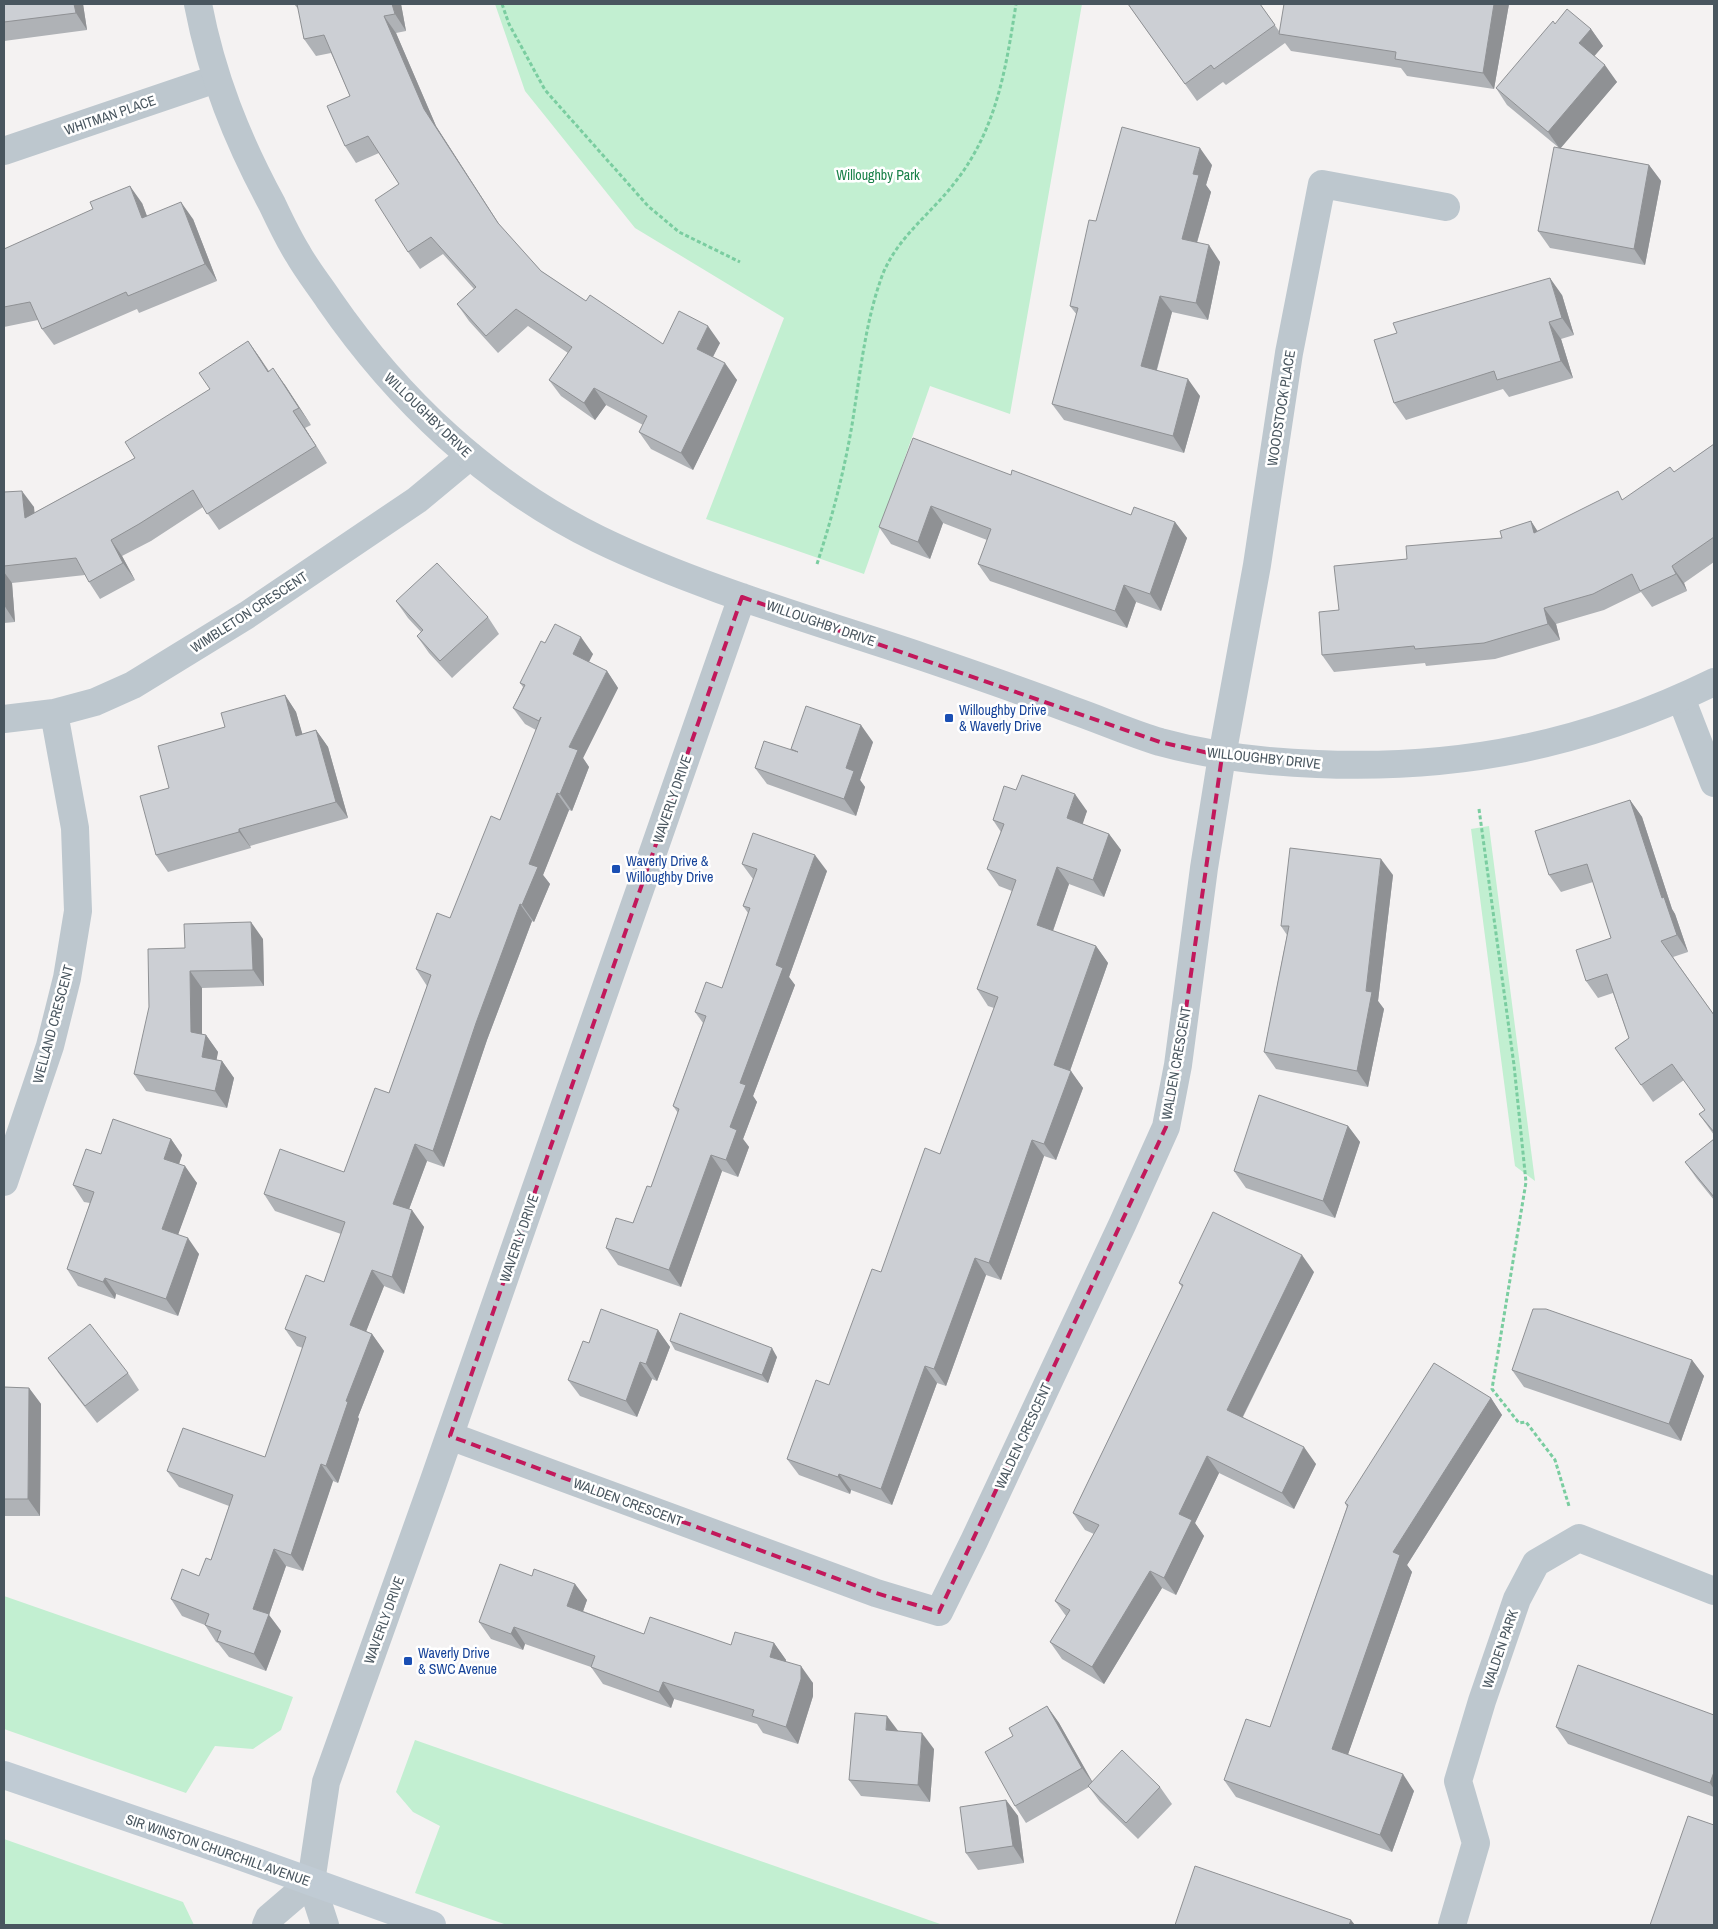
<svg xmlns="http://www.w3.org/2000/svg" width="1718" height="1929" viewBox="0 0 1718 1929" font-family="'Archivo Narrow',sans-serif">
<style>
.green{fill:#c2efd1}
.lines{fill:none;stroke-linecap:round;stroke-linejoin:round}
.path{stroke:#7acda0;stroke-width:3;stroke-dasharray:4 2.5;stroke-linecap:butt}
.minor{stroke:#bdc7ce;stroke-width:28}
.tertiary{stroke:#bdc7ce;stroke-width:28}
.secondary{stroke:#c0cbd4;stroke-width:28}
.wall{fill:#afb2b6}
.shaded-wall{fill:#8f9194}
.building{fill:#cccfd4;stroke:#8f9194}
.marked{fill:none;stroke:#c2185b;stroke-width:4;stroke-dasharray:10 6;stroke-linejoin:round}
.transit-dot{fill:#1a4fb4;stroke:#fff;stroke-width:2}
.labels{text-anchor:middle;stroke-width:5;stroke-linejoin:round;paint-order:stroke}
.street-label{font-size:14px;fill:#49565f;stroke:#fff}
.park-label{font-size:14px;fill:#198148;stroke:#fff}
.transit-label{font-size:14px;fill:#164399;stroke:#fff;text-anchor:start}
</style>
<rect width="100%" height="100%" fill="#f4f2f2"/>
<path class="green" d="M495,4h587l-72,410 -80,-28 -66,188 -158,-55 78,-201 -149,-90 -110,-137z
M1489,826l46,355 -20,-15 -44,-337z
M4,1596l289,101 -12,33 -28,19 -38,-3 -29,47 -182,-64z
M415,1740l528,185h-436l-92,-32 25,-67 -27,-14 -17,-20z
M4,1839l179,63 11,23h-190z"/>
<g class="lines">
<path class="path" d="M502,4l7,20 36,66 103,116 31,26 61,30
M817,564c15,-46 27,-92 35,-139 8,-50 13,-102 30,-149 15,-39 50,-63 74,-95 41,-53 50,-113 60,-177
M1479,809l35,256 12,117 -34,207 27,34 7,-1 29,38 14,46"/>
<path class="minor" d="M4,151l212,-72
M1681,698l33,85
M4,719l50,-6 41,-11 38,-17 114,-70 170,-115 53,-44
M4,1182l46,-136 17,-68 11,-67 -3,-83 -21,-115
M450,1436l426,157 63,19 35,-71 148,-316 44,-98 12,-62 26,-197 18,-112 35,-191 32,-212 33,-169 124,23
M1452,1925l24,-82 -18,-62 24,-80 35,-102 19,-36 43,-25 135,53"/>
<path class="tertiary" d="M198,4c14,73 39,135 74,200 8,17 16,34 26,50 9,16 21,31 31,46 69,100 159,185 269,239 101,49 218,82 325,118 50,17 100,34 149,53 29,10 58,23 88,32 51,14 104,20 157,22 143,6 268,-19 397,-82
M266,1925l3,-7 42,-36
M325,1925l-14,-43 15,-100 107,-299 309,-886"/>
<path class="secondary" d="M4,1775l230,79 198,71"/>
</g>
<path class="wall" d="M4,4h79l4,26 -83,11z
M294,4h107l5,27 -10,2 40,93 65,101 40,44 45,30 77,43 57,-1 -7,14 24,23 -44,90 -42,-21 -12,-17 4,-7 -37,-20 -11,15 -34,-24 -12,-16 19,-27 -40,-27 -30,27 -29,-32 -12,-17 17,-15 -31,-35 -23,15 -12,-17 -9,-68 -20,-31 -23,10 -11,-17 5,-50 -19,-43 -15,3 -12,-17 -5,-29z
M1128,4h132l19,27 230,-27 -15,85 -87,-13 -6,-8 -110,-17 -6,-8 -59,42 -3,-3 -26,19z
M1555,24l36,5 12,17 -9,10 23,26 -57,66 89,17 12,16 -16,84 -95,-17 -12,-17 20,-84 -51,-42 -11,-17z
M1212,165l-6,20 5,7 -14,51 23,19 -12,58 -36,-8 -15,58 43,26 -16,57 -120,-33 -12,-16 25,-89 -7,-9 26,-85z
M142,203l5,13 46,3 24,62 -78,32 -2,-4 -83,36 -12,-16 -4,-9 -34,7v-78z
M1562,295l12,40 -13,4 12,39 -64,19 -6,-8 -97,31 -12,-17z
M248,341l21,30 16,14 26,40 -6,3 22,35 -108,67 -16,-23 -52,34 -29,15 13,24 -35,19 -11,-17 -4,-7 -73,8 3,39 -11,1v-131l30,15v6l101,-55 75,-69z
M1714,444v118l-30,21 3,8 -35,16 -11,-15 -37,18 -48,14 4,16 -65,19 -69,7 -1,-3 -91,9 -12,-17 17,-45 68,-51 95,-21 29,-17 6,10 87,-32 50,-27z
M1011,475l120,40 44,7 12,16 -26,73 -25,-9 -9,26 -137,-47 -12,-17 9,-24 -44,-17 -13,36 -39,-15 -12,-17z
M396,601l92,16 11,17 -47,44 -23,-25 -12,-17 4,-4 -13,-14z
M545,643l48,11 -4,8 18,9 11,17 -35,70 6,9 -17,44 -3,-1 -26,65 7,9 -16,38 -2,-1 -45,119 -43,127 -17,-6 -18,48 15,18 -20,67 -20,-8 -18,45 6,3 12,17 -26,66 1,2 -21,64 -5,-2 -30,90 -17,-5 -17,49 12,16 -15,40 -37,-14 -11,-14 -2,-1 -11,-17 -23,-9 -11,-17 28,-23 12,-16 18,-54 -50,-19 -12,-16 98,-14 38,-109 -6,-2 -12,-17 39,-47 17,-48 -66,-23 -11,-17 80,-22 45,-79 38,-107 -11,-17 34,-51 50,-98 36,-90 -11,-6 -12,-16 10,-21 -3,-4z
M285,695l11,17 6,22 14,-4 12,17 20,71 -98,28 1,2 -83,24 -12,-17 13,-67 56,-61z
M873,742l-13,38 5,7 -9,29 -89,-32 -12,-16 37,-18z
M1016,790l71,21 -5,13 27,10 12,16 -17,47 -35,-13 -16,47 43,15 12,17 -38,108 13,17 -27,72 -12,-4 -43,124 -15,-5 -40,111 -9,-3 -45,122 -41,-15 -1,4 -51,-19 -12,-16 42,-74 52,-113 59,-118 54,-146 -6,-2 -11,-17 35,-98 -13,-5 -12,-17 14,-37 -8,-12z
M1630,800l12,17 30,92 3,5 13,38 -15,5 41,58v120l-15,-21 6,-4 -21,-30 -31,22 -38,-54 14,-10 -16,-45 -15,5 -12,-17 25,-43 -18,-56 -32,10 -12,-17z
M742,864l85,7 -38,106 6,8 -42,111 4,6 -14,37 6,8 -11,30 -16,-6 -41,116 -63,-22 -12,-17 27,-25 18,-36 27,-74 -5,-7 30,-83 -8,-11 27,-24 26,-75 -5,-7 10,-27z
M1393,875l-15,126 6,8 -16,78 -92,-18 -12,-17 23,-117 -6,-9z
M263,939l1,47 -62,2v46l4,1 12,17 -2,8 6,1 12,17 -7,30 -81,-17 -12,-17 51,-126z
M1348,1126l12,16 -25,76 -89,-30 -12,-17z
M171,1139l11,16 -3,9 18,19 -19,51 21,20 -21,62 -62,-22 -1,5 -37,-13 -11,-17 23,-66 -6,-1 -11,-17 28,-31z
M1714,1139v61l-17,-21 -12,-17z
M1314,1272l-71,145 73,47 -22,45 -75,-36 -24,50 9,13 -28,59 -14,-7 -58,96 -42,-25 -12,-17 16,-26 -11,-15 39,-67 -9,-4 -12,-17 109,-226 -3,-4z
M658,1330l12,17 -13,34 -5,-2 -15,38 -57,-21 -12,-16 21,-37z
M670,1341l107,16 -9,26 -93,-33z
M48,1358l80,15 11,17 -42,33 -37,-48z
M1692,1360l12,16 -23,65 -157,-54 -12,-17z
M4,1387l25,1 12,16 -1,112h-36z
M1491,1398l11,17 -95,150 5,7 -64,182 66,37 -22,61 -156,-55 -12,-17 46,-53 77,-220 -2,-4z
M532,1576l43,8 12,16 -4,11 61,23 87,11 43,-2 12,17v2l27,21v13l-15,48 -35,-11 -6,-9 -83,-25 -3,9 -68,-24 -12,-17 -66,-23 -2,6 -32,-11 -12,-17z
M1047,1706l12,17 33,58 68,6 12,17 -34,35 -38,-37 -11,-15 -63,36 -11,-17 -2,-70z
M1714,1715v82l-146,-53 -12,-17z
M934,1749l-4,53 -69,-6 -12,-16z
M1006,1800l12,16 6,47 -46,7 -12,-17z"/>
<path class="shaded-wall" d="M74,4h9l4,26 -11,-17z
M392,4h9l5,27 -11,-17z
M1494,4h15l-15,85 -11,-16z
M384,16l12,17 40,93 73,114 -11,-17 -74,-114z
M1591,29l12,17 -12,14 -12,-17z
M1605,65l12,17 -57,67 -12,-17z
M1200,148l12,17 -6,20 5,7 -18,64 -11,-17 11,-65z
M1649,165l12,16 -16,84 -11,-16z
M130,186l12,17 12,32 -12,-17z
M181,202l12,17 24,62 -12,-17z
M1209,245l11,17 -12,58 -12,-17z
M1550,278l12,17 12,40 -12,-17z
M1160,296l12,16 -19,71 -12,-17z
M1549,322l12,17 12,39 -12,-17z
M708,326l12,17 -12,23 -11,-17z
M248,341l12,17 19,30 -11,-16z
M725,363l12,17 -44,90 -12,-17z
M273,368l12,17 26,40 -12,-17z
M1188,379l12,17 -16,57 -11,-17z
M594,388l12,17 -11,15 -11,-17z
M293,411l12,17 22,35 -11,-17z
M22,491l12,16 3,28 -12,-17z
M931,506l12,17 -13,36 -12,-17z
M1531,521l11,17 -8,-5z
M1175,522l12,16 -26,73 -11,-17z
M111,540l11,16 13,24 -12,-17z
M1672,566l12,17 3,8 -11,-17z
M4,572l8,11 3,39 -11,-17z
M1124,585l12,17 -9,26 -12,-17z
M1544,608l12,16 4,16 -12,-16z
M581,637l12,17 -9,17 -11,-17z
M607,671l11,17 -35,70 6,9 -17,44 -12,-17 9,-47z
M285,695l11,17 12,41 -12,-17z
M861,725l12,17 -13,38 5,7 -9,29 -12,-17 2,-31z
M316,730l12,17 20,71 -12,-16z
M557,793l12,17 -26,65 7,9 -16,38 -12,-17 7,-41z
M1075,794l12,17 -8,24 -12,-17z
M1630,800l12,17 30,92 3,5 13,38 -11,-17 -15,-37z
M239,829l11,17 1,2 -12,-16z
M1109,834l12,16 -17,47 -11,-17z
M815,855l12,16 -38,106 6,8 -42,111 4,6 -14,37 6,8 -11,30 -12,-17 4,-33 10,-44 36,-118z
M1381,859l12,16 -15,126 6,8 -16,78 -11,-16z
M1057,867l12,17 -20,58 -12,-17z
M520,904l12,17 -45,119 -43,127 -11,-16 43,-128z
M251,922l12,17 1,47 -11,-16z
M1096,946l12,17 -42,119 -12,-17z
M190,971l12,17v60l-11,-16z
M206,1035l12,17 -4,22 -12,-17z
M222,1061l12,17 -7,30 -12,-17z
M1071,1071l12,17 -27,72 -12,-16z
M1348,1126l12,16 -25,76 -12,-17z
M171,1139l11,16 -7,21 -11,-17z
M1032,1140l12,16 -43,124 -12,-17z
M415,1144l12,17 -22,59 -12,-16z
M711,1155l11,16 -41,116 -12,-17z
M185,1166l12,17 -23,63 -12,-17z
M412,1210l12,17 -20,67 -12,-17z
M188,1238l11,16 -21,62 -12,-17z
M1302,1255l12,17 -76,154 -11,-16z
M975,1258l11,17 -40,111 -12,-17z
M372,1270l12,16 -22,56 -12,-17z
M105,1278l11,16 -1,5 -12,-17z
M658,1330l12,17 -13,34 -11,-17z
M372,1334l12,17 -26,66 1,2 -21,64 -12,-17 20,-65z
M772,1348l5,9 -9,26 -6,-8z
M1692,1360l12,16 -23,65 -12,-17z
M640,1362l12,17 -15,38 -11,-16z
M925,1366l12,17 -45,122 -11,-16z
M29,1388l12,16 -1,112 -12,-17z
M1491,1398l11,17 -95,150 5,7 -68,194 -12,-17 61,-197z
M1304,1447l12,17 -22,45 -12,-16z
M1207,1456l12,17 -24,50 9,13 -28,59 -12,-17 15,-64z
M321,1464l12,17 -30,90 -12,-16z
M839,1474l12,16 -1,4 -12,-17z
M274,1549l12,17 -17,49 12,16 -15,40 -12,-17 -1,-45z
M1150,1571l12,17 -58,96 -12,-17z
M575,1584l12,16 -8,23 -12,-17z
M514,1627l11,17 -2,6 -12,-16z
M774,1643l12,17 -4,14 -12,-17z
M801,1666l12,17v13l-15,48 -12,-17z
M663,1682l11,17 -3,9 -12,-16z
M1047,1706l12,17 35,62 -12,-17z
M887,1716l12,16 -13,-2z
M922,1733l12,16 -4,53 -12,-17z
M1714,1772v17l-4,-6z
M1403,1774l11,17 -22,61 -12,-17z
M1006,1800l12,16 6,47 -11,-17z
M1351,1920l4,5h-6z"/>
<path class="building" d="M4,4h70l2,9 -72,9z
M297,4h95l3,10 -11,2 40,93 74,114 43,48 45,30 4,-6 73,49 16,-33 29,15 -11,23 28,14 -44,90 -42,-21 8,-16 -53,-28 -10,15 -35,-23 23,-33 -56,-38 -30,27 -29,-32 19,-17 -45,-50 -23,15 -33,-52 24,-16 -31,-48 -23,10 -18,-40 23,-10 -26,-61 -20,4z
M1128,4h132l15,21 -61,44 -3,-4 -26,19z
M1284,4h210l-11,69 -88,-14 1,-7 -117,-18z
M1567,9l24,20 -12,14 26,22 -57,67 -52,-44 57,-67 2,3z
M1122,127l78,21 -7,26 6,1 -17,64 27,6 -13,58 -36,-7 -19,70 47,13 -15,57 -121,-32 26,-96 -8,-2 19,-86 7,1z
M1554,147l95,18 -15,84 -96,-18z
M130,186l12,32 39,-16 24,62 -77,32 -2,-4 -84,37 -12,-27 -26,5v-58l89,-40 -3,-7z
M1550,278l12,40 -13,4 12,39 -64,19 -3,-9 -100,32 -20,-63 23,-7 -4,-10z
M248,341l20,31 5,-4 26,40 -6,3 23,35 -109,68 -14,-24 -54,34 -28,16 12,23 -34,19 -13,-24 -72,8v-74l18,-1 3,27 110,-60 -10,-16 85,-53 -11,-16z
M913,438l98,37 1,-5 119,45 3,-8 41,15 -25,72 -26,-9 -9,26 -137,-47 13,-35 -60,-23 -13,36 -39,-15z
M1714,444v93l-42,29 4,8 -36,17 -8,-17 -39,20 -49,14 4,16 -64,19 -69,6 -1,-3 -92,9 -3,-43 20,-2 -5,-44 73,-7 -1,-13 96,-8 -2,-7 31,-10 3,12 84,-42 4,9 48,-33 4,5z
M437,563l51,54 -48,44 -23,-25 6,-6 -27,-29z
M555,624l26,13 -8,17 34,17 -38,76 9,3 -18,44 -3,-1 -28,71 9,3 -16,38 -2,-1 -44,119 -43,128 -18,-7 -22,60 19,6 -20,67 -20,-7 -22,55 22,9 -26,67 2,1 -22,64 -5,-2 -30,91 -17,-6 -21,60 16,5 -15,40 -37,-13 4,-10 -16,-6 4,-11 -38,-15 11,-30 17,7 7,-18 5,2 22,-65 -66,-24 16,-43 82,29 41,-120 -21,-8 21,-54 18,7 21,-60 -81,-28 16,-45 64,23 31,-84 14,5 42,-118 -15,-6 21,-56 13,5 41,-102 9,4 41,-103 -2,4 -26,-13 12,-23 -5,-2 21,-42 4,2z
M285,695l11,41 20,-6 20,72 -97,27v3l-83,23 -16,-59 29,-8 -11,-42 67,-19 -4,-14z
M806,706l55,19 -15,43 8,3 -10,28 -89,-31 9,-27 34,11 -7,-3z
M1022,775l53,19 -8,24 42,16 -16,46 -36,-13 -20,58 59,21 -42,119 17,6 -27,73 -12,-4 -43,123 -14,-5 -41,111 -9,-3 -44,123 -42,-15 -1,3 -51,-18 29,-79 13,5 43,-116 9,3 44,-124 15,6 58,-157 -21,-8 39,-109 -29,-11 17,-45 -11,-4 11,-34 12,4z
M1630,800l32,98 2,-1 13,38 -16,6 53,74v117l-15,-18 6,-4 -33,-46 -31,21 -26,-37 14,-10 -22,-64 -21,7 -10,-31 35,-12 -24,-74 -38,11 -14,-44z
M753,833l62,22 -39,110 7,3 -43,115 6,2 -16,42 7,3 -11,30 -15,-5 -42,115 -63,-22 10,-30 17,5 14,-37 4,1 28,-78 -6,-3 33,-90 -11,-4 11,-30 16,6 28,-80 -7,-2 14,-37 -15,-5z
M1290,848l91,11 -15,132 6,1 -15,79 -93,-19 25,-126h-8z
M251,922l2,48 -63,1 1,61 15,3 -4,22 20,4 -7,30 -81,-17 15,-67 -1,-58 37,-1 -1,-24z
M1259,1095l89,31 -25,75 -89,-30z
M113,1119l58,20 -7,20 21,7 -23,63 26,9 -22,61 -61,-21 -2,4 -36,-13 27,-77 -21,-7 13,-36 15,5z
M1714,1139v58l-29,-35z
M1213,1212l89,43 -75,155 77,37 -22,46 -75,-37 -28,58 13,6 -28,58 -14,-7 -58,96 -42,-25 20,-32 -15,-9 44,-76 -26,-12 110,-228 -4,-2z
M601,1309l57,21 -12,34 -6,-2 -14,39 -58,-21 15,-39 6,2z
M1533,1309h13l146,51 -23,64 -157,-54z
M680,1313l92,35 -10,27 -92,-34z
M90,1324l38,49 -43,33 -37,-48z
M1434,1363l57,35 -98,154 7,3 -68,194 71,25 -23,61 -156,-55 22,-61 24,8 78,-222 -3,-2z
M4,1387l25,1 -1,111h-24z
M500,1564l32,12 2,-7 41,15 -8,22 77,28 6,-17 81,28 4,-13 39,11 -4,14 31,9v13l-15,48 -34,-11 2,-6 -91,-28 -4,10 -68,-25 4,-11 -81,-29 -3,7 -32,-12z
M1578,1665l136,50v57l-4,11 -154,-56z
M1047,1706l35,62 -67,38 -30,-54 28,-16 -4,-8z
M855,1713l32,3 -1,14 36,3 -4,52 -69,-5z
M1122,1750l38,37 -34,36 -38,-37z
M1006,1800l7,46 -47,7 -6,-46z
M1688,1816l26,9v100h-64z
M1195,1866l156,54 -2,5h-174z"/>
<path class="marked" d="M742,597l418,145 62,14 -44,309 -12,62 -227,485 -63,-19 -426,-157z"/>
<g class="transit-dot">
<rect x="944" y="713" width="10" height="10" rx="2.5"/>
<rect x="611" y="864" width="10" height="10" rx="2.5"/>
<rect x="403" y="1656" width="10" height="10" rx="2.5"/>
</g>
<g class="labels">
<g class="street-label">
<text transform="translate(110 115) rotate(-19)" y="5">WHITMAN PLACE</text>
<text transform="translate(1281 408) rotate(-81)" y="5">WOODSTOCK PLACE</text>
<text transform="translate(428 415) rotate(44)" y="5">WILLOUGHBY DRIVE</text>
<text transform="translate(249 612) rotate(-33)" y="5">WIMBLETON CRESCENT</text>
<text transform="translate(821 623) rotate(19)" y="5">WILLOUGHBY DRIVE</text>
<text transform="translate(1264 758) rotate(6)" y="5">WILLOUGHBY DRIVE</text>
<text transform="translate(672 799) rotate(-71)" y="5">WAVERLY DRIVE</text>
<text transform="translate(53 1024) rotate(-75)" y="5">WELLAND CRESCENT</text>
<text transform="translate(1176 1063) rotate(-80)" y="5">WALDEN CRESCENT</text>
<text transform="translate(519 1238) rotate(-71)" y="5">WAVERLY DRIVE</text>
<text transform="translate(1023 1436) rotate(-65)" y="5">WALDEN CRESCENT</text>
<text transform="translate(628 1502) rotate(20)" y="5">WALDEN CRESCENT</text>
<text transform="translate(384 1620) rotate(-70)" y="5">WAVERLY DRIVE</text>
<text transform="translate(1500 1649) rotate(-71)" y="5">WALDEN PARK</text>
<text transform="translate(218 1850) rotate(19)" y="5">SIR WINSTON CHURCHILL AVENUE</text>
</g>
<g class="park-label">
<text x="878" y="180">Willoughby Park</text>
</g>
<g class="transit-label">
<text x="959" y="715">Willoughby Drive<tspan x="959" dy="16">&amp; Waverly Drive</tspan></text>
<text x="626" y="866">Waverly Drive &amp;<tspan x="626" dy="16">Willoughby Drive</tspan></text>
<text x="418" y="1658">Waverly Drive<tspan x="418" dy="16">&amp; SWC Avenue</tspan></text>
</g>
</g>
<rect width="1718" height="1929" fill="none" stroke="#49565f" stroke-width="10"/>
</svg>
